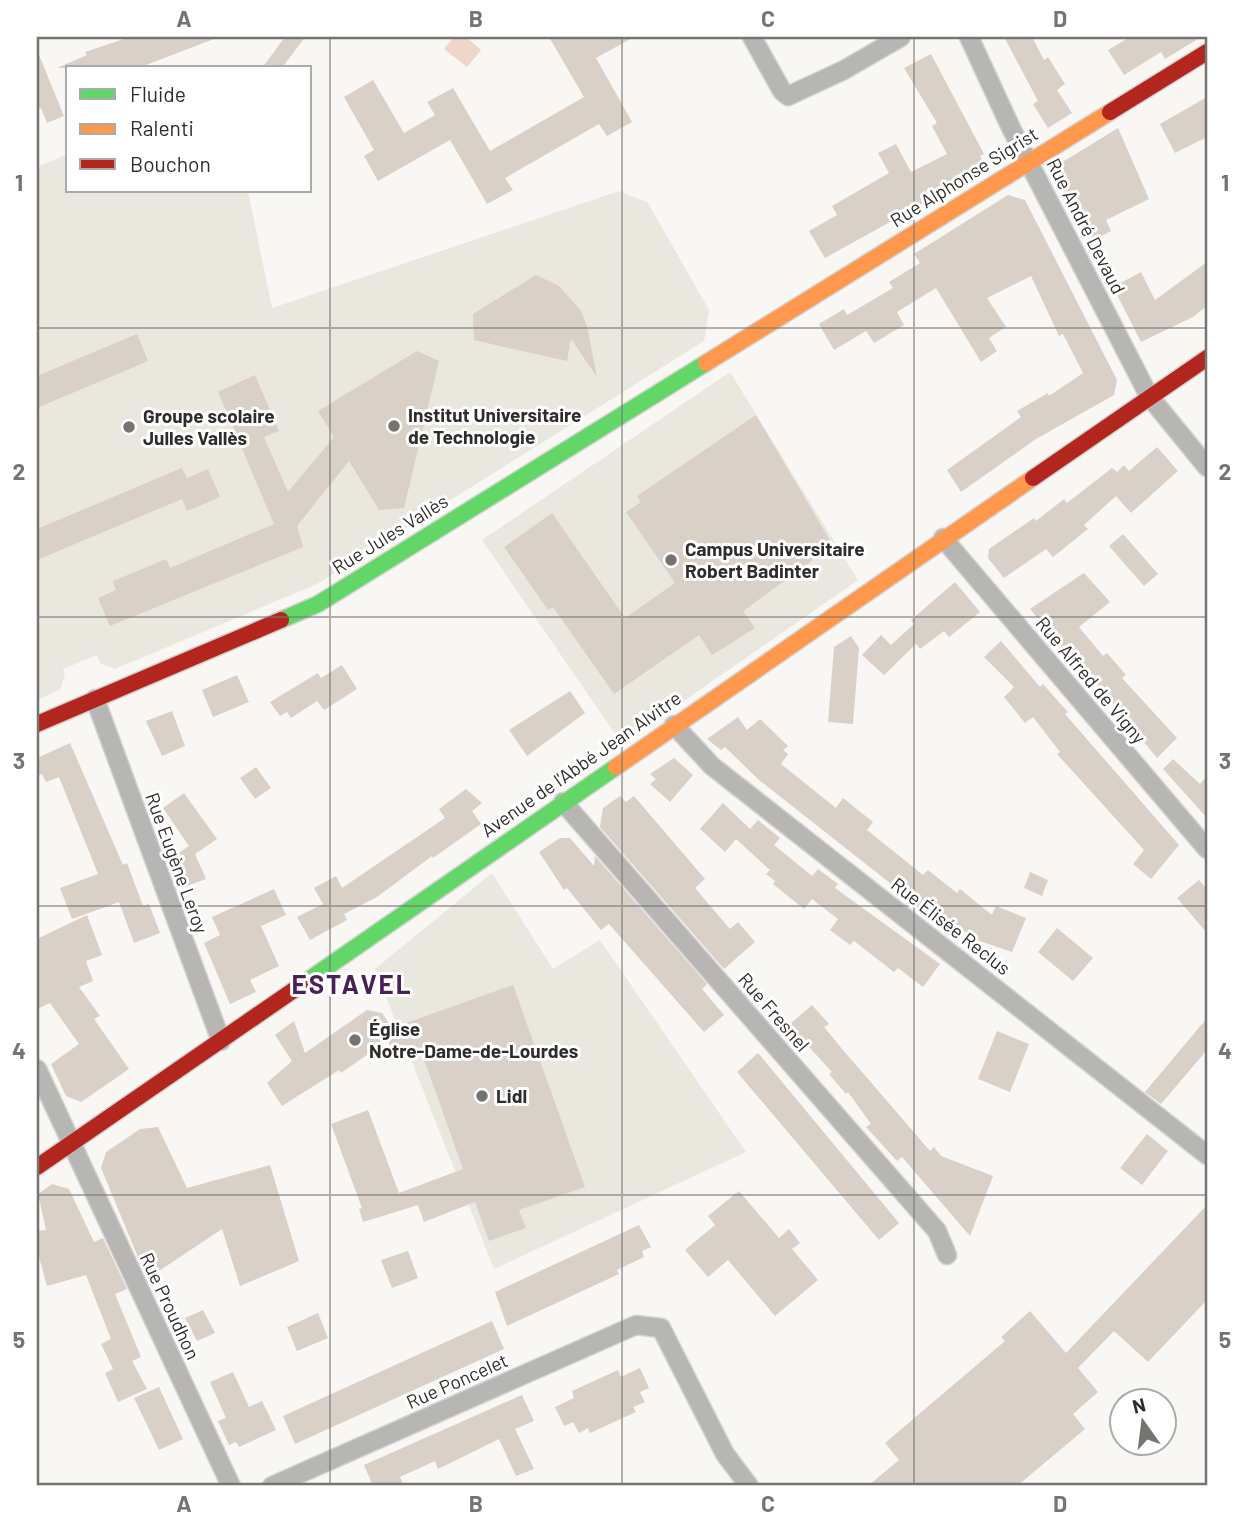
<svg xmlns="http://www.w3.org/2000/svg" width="1244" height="1523" viewBox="0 0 1244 1523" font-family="Barlow,sans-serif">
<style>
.built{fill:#eae7df}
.green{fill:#efd5ca}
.building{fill:#d9d0c7}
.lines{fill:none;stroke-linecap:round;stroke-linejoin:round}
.street-casing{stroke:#d3d3d1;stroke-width:21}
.fast-casing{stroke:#d3d3d1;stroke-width:19}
.slow-casing{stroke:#d3d3d1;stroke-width:19}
.jam-casing{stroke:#d3d3d1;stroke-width:19}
.street{stroke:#b7b6b5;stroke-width:18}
.fast{stroke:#63d668;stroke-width:16}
.slow{stroke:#ff974d;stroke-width:16}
.jam{stroke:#b3261e;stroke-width:16}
.grid{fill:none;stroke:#757471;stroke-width:2;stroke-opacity:0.55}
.poi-dot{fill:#757471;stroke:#fff;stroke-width:2.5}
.labels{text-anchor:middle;stroke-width:6;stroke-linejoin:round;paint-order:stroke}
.street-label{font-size:19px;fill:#2e2d2b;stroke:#fff}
.poi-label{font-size:19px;font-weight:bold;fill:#2e2d2b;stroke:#fff;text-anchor:start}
.district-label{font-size:26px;font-weight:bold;letter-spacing:2px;fill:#4a2156;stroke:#fff}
.neatline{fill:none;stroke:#757471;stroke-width:2.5}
.grid-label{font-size:23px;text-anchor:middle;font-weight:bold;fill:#757471}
</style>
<rect width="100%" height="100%" fill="#f8f7f4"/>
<path class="built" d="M68,154v37h180l24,117 347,-117 29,12 61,107 -5,31 -387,243 -202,85 -15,-6 -3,-8 -34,14 2,6 -5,15 -23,10v-533z
M730,372l128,208 -236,164 -140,-204z
M492,873l61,96 47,-29 146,212 -252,117 -119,-300z"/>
<path class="green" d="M454,37h12l15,13 -14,17 -23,-18z"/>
<path class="building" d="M130,37h84v2l-76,29h-81l30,-13 -2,-3z
M285,37h20l-23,31h-20z
M549,37h85l-38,21 36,64 -25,14 -8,-12 -94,54 8,12 -26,14 -37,-64 -72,41 -14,-25 10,-6 -30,-53 29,-17 31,53 31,-18 -8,-13 26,-14 37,63 94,-54z
M1004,37h28l12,23 4,-3 17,27 -8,6 15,23 -24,15 -15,-24 5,-3z
M1130,37h71l-36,22 -4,-7 -37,23 -16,-25z
M37,50l27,66 -17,7 -6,-15 -4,2z
M931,54l53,100 -4,2 4,7 -67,44 -92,51 -16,-27 28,-16 -5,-9 57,-33 -11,-20 18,-9 15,28 36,-18 -15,-28 5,-3 -33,-55z
M1207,97v40l-32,16 -15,-29z
M1118,128l31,71 -43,21 5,11 -21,11 -33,-63 4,-16z
M1008,195l17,5 92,180 -3,15 -78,44 -75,53 -14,-22 74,-53 -4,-6 31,-18 1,3 34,-23 -20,-39 -4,2 -28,-60 -44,22 19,29 -17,11 8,13 -16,11 -45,-74 -39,24 7,13 -30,18 -8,-12 -32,19 -15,-26 25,-15 3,6 46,-27 -4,-6 31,-19 -6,-9z
M1207,262v44l-14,11 -52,25 -28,-55 28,-15 14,28z
M536,275l23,11 22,25 6,15 10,51 -26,-38 -4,22 -93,-21 -1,-26z
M137,334l11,27 -111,47v-32z
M417,351l22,10 -35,147 -25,2 -30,-49 -52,65 6,21 -193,79 -12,-28 18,-8 -3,-9 53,-22 4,9 104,-44 -56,-132 37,-17 24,56 -15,6 24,55 46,-55 -16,-26z
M756,415l76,129 -22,12 3,4 -70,51 12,17 -43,27 -13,-20 -85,59 -61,-87 -5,3 -44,-63 48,-34 73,105 50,-35 -49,-71 15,-10 -4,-6z
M1157,447l21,24 -47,42 -15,-17 -32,29 4,4 -35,28 -7,-8 -42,29 -16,-20 1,-9 45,-31 2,3 28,-22 3,4 45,-35 5,4 7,-7 5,6z
M182,468l5,10 21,-9 12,28 -33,14 -5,-12 -145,61v-31z
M1123,534l35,40 -14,12 -35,-40z
M1084,573l26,29 -31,25 24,29 4,-3 19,22 -4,3 55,60 -20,20 -82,-100 -2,2 -43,-51z
M955,582l25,30 -31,25 -5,-6 -24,18 -4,-5 -32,31 -22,-20 19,-20 10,10 23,-21 -3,-4z
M851,636l8,12 -6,76 -25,-2 6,-75z
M1001,641l39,46 3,-3 14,16 11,12 -3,2 114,131 -28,34 -18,-15 11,-14 -87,-96 3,-2 -27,-35 -8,6 -21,-26 10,-10 -30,-30z
M342,665l15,24 -33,21 -7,-9 -26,17 -4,-6 -7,4 -10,-14 48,-29 3,5z
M237,675l12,27 -36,15 -11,-27z
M570,691l15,22 -58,43 -18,-26z
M172,711l13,35 -23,10 -16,-35z
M738,717l9,13 13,-11 28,27 -5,4 5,4 -7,10 55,44 7,-10 30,24 -6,8 56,45 5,-5 29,23 3,-4 32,26 4,-9 30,12 -14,34 -38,-13 -40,-32 -6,6 -169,-133 -34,-33 -4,3 -14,-11z
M70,743l53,122 4,-2 16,43 6,-2 11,29 -26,10 -15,-41 -47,17 -12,-31 38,-14 -39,-97 -13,5 -4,-8 -5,2v-18z
M674,758l19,17 -23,27 -20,-18 6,-5 -6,-5z
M1173,759l27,25 7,-8v42l-44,-49z
M256,767l15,21 -16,11 -15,-21z
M466,789l16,14 -10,8 9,13 -48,34 -1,-2 -55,41 -33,17 3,6 -37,20 -13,-23 26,-13 -9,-16 22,-12 6,12 103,-70 -6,-9z
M184,793l33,46 -22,15 11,25 -22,8 -11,-30 16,-11 -26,-38z
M620,796l6,6 8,-6 71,83 -10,9 35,41 8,-7 17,20 -31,27 -124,-142 3,-19z
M723,803l27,26 8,-9 22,18 -6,7 38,31 6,-7 20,15 -3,4 105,76 -17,23 -25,-19 -4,4 -40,-31 -4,4 -20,-15 8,-11 -26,-20 -8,10 -31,-25 2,-3 -9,-7 4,-4 -34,-31 -11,13 -25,-23z
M560,838h10l24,28 1,-10 112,128 -5,5 22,26 -20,17 -95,-108 -8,6 -34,-42 -3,2 -25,-38z
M1030,872l18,8 -6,16 -18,-8z
M1199,880l8,9v44l-30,-35z
M274,889l12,26 -25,11 18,40 -29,14 6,12 -26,12 -26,-61 16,-8 -8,-18z
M87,915l15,40 -16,6 7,20 -14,6 21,29 -6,3 35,50 -48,33 -15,-6 -15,-32 28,-20 -29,-41 -13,6v-70z
M1057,928l36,30 -20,23 -35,-29z
M513,985l72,202 -66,23 7,18 -37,13 -14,-39 -51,20 -6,-17 -55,17 -4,-13 3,-1 -31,-84 37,-14 31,83 64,-24 -43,-121 -25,10 -7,-18 -47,33 -2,-3 -57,36 -15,-23 25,-22 -17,-26 19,-14 11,32 62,-43 15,3 10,15z
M812,1005l17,19 -5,3 19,23 87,101 4,-4 7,9 52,20 -23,60 -68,-79 -5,4 -31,-34 5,-3 -23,-32 -2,2 -17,-20 3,-2 -43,-47z
M1207,1018v32l-46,54 -16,-12z
M997,1031l32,13 -19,48 -32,-13z
M758,1053l141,170 -20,17 -142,-168z
M158,1127l29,61 83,-23 29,96 -59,25 -18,-57 -75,50 -46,-111 5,-16 34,-23z
M1147,1134l21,17 -26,34 -22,-17z
M52,1184l17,5 25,53 9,-4 24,51 -12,5 26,63 -9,4 15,28 -29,13 -13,-29 8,-4 -12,-25 10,-5 -25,-64 -39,11 -10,-37v-18l9,-1 -8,-36z
M739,1191l40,47 10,-9 11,14 -8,6 26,31 -43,36 -47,-56 -20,17 -23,-27 30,-25 -7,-9z
M1207,1205v95l-59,62 -34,-31 -36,37 20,24 -25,22 12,15 -68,57h-149l31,-26 -14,-17 120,-102 -4,-4 29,-26 36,42z
M639,1225l12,22 -9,4 2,6 -27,13 2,4 -112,52 -12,-34z
M408,1251l10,27 -26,10 -11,-28z
M203,1310l12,23 -18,8 -12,-23z
M318,1313l10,25 -31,13 -10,-24z
M492,1321l12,28 -209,95 -12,-28z
M640,1368l9,20 -9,4 5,10 -12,5 3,5 -46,21 -2,-5 -9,5 -6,-11 -9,4 -9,-19 19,-9 -2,-7 46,-21 3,7z
M233,1372l16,35 13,-6 14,29 -37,17 -3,-5 -7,3 -11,-24 8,-3 -16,-36z
M159,1387l24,52 -24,11 -25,-52z
M522,1395l12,26 -19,8 19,40 -18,7 -17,-37 -61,30 -3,-8 -35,16 4,9h-31l-9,-21z"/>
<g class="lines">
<defs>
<path id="street" d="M752,37l30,54 6,5 56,-26 57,-33
M969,37l42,91 138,268 58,71
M943,538l264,311
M95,699l126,342
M674,725l38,41 495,389
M563,802l374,429 10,24
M37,1069l194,417
M272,1486l364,-161 25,3 64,126 24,32"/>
<path id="fast" d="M281,620l37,-16 388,-241
M304,983l312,-216"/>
<path id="slow" d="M706,363l404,-251
M616,767l417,-289"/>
<path id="jam" d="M1110,112l97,-60
M1033,478l174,-120
M37,724l244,-104
M37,1167l267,-184"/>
</defs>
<use href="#street" class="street-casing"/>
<use href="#fast" class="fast-casing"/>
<use href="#slow" class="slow-casing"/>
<use href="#jam" class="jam-casing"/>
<use href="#street" class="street"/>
<use href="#fast" class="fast"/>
<use href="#slow" class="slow"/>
<use href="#jam" class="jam"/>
</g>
<path class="grid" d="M330,37v1449M622,37v1449M914,37v1449M37,328h1170M37,617h1170M37,906h1170M37,1195h1170"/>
<g class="poi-dot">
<circle cx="394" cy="426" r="7"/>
<circle cx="129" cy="427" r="7"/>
<circle cx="671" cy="560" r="7"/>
<circle cx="355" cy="1040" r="7"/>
<circle cx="482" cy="1096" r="7"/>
</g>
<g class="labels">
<g class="street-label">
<text transform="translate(964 177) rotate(-32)" y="7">Rue Alphonse Sigrist</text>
<text transform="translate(1086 226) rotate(63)" y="7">Rue André Devaud</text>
<text transform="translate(390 534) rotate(-32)" y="7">Rue Jules Vallès</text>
<text transform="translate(1091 680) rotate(50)" y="7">Rue Alfred de Vigny</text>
<text transform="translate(581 764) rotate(-35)" y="7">Avenue de l'Abbé Jean Alvitre</text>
<text transform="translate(177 863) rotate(70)" y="7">Rue Eugène Leroy</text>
<text transform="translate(951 926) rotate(38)" y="7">Rue Élisée Reclus</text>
<text transform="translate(774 1012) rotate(49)" y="7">Rue Fresnel</text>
<text transform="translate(170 1306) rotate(65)" y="7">Rue Proudhon</text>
<text transform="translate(457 1381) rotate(-24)" y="7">Rue Poncelet</text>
</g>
<g class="poi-label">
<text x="408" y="422">Institut Universitaire<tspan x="408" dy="22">de Technologie</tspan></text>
<text x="143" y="423">Groupe scolaire<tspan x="143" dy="22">Julles Vallès</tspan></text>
<text x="685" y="556">Campus Universitaire<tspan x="685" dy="22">Robert Badinter</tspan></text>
<text x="369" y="1036">Église<tspan x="369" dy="22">Notre-Dame-de-Lourdes</tspan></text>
<text x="496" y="1103">Lidl</text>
</g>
<g class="district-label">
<text x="352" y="994">ESTAVEL</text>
</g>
</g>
<rect width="1244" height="1523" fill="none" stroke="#ffffff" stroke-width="77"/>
<rect x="66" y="66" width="245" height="126" fill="#ffffff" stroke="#ababaa" stroke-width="2"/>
<rect x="80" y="89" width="35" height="10" fill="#63d668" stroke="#ababaa" stroke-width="2"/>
<text x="130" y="102" font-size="21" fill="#2e2d2b">Fluide</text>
<rect x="80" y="124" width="35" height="10" fill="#ff974d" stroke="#ababaa" stroke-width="2"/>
<text x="130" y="136" font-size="21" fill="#2e2d2b">Ralenti</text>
<rect x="80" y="159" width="35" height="10" fill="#b3261e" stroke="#ababaa" stroke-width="2"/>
<text x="130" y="172" font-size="21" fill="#2e2d2b">Bouchon</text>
<g transform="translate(1143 1422) rotate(346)"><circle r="33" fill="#ffffff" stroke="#ababaa" stroke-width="2"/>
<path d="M0-5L12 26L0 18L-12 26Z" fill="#757471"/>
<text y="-10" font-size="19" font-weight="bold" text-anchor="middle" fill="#2e2d2b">N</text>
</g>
<rect x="38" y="38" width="1168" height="1446" class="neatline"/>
<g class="grid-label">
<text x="184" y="27">A</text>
<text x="476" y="27">B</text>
<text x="768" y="27">C</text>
<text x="1060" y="27">D</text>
<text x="19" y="191">1</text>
<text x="1225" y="191">1</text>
<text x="19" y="480">2</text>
<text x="1225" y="480">2</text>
<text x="19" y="769">3</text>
<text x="1225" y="769">3</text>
<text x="19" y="1059">4</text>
<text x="1225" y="1059">4</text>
<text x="19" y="1348">5</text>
<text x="1225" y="1348">5</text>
<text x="184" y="1512">A</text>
<text x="476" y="1512">B</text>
<text x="768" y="1512">C</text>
<text x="1060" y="1512">D</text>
</g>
</svg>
